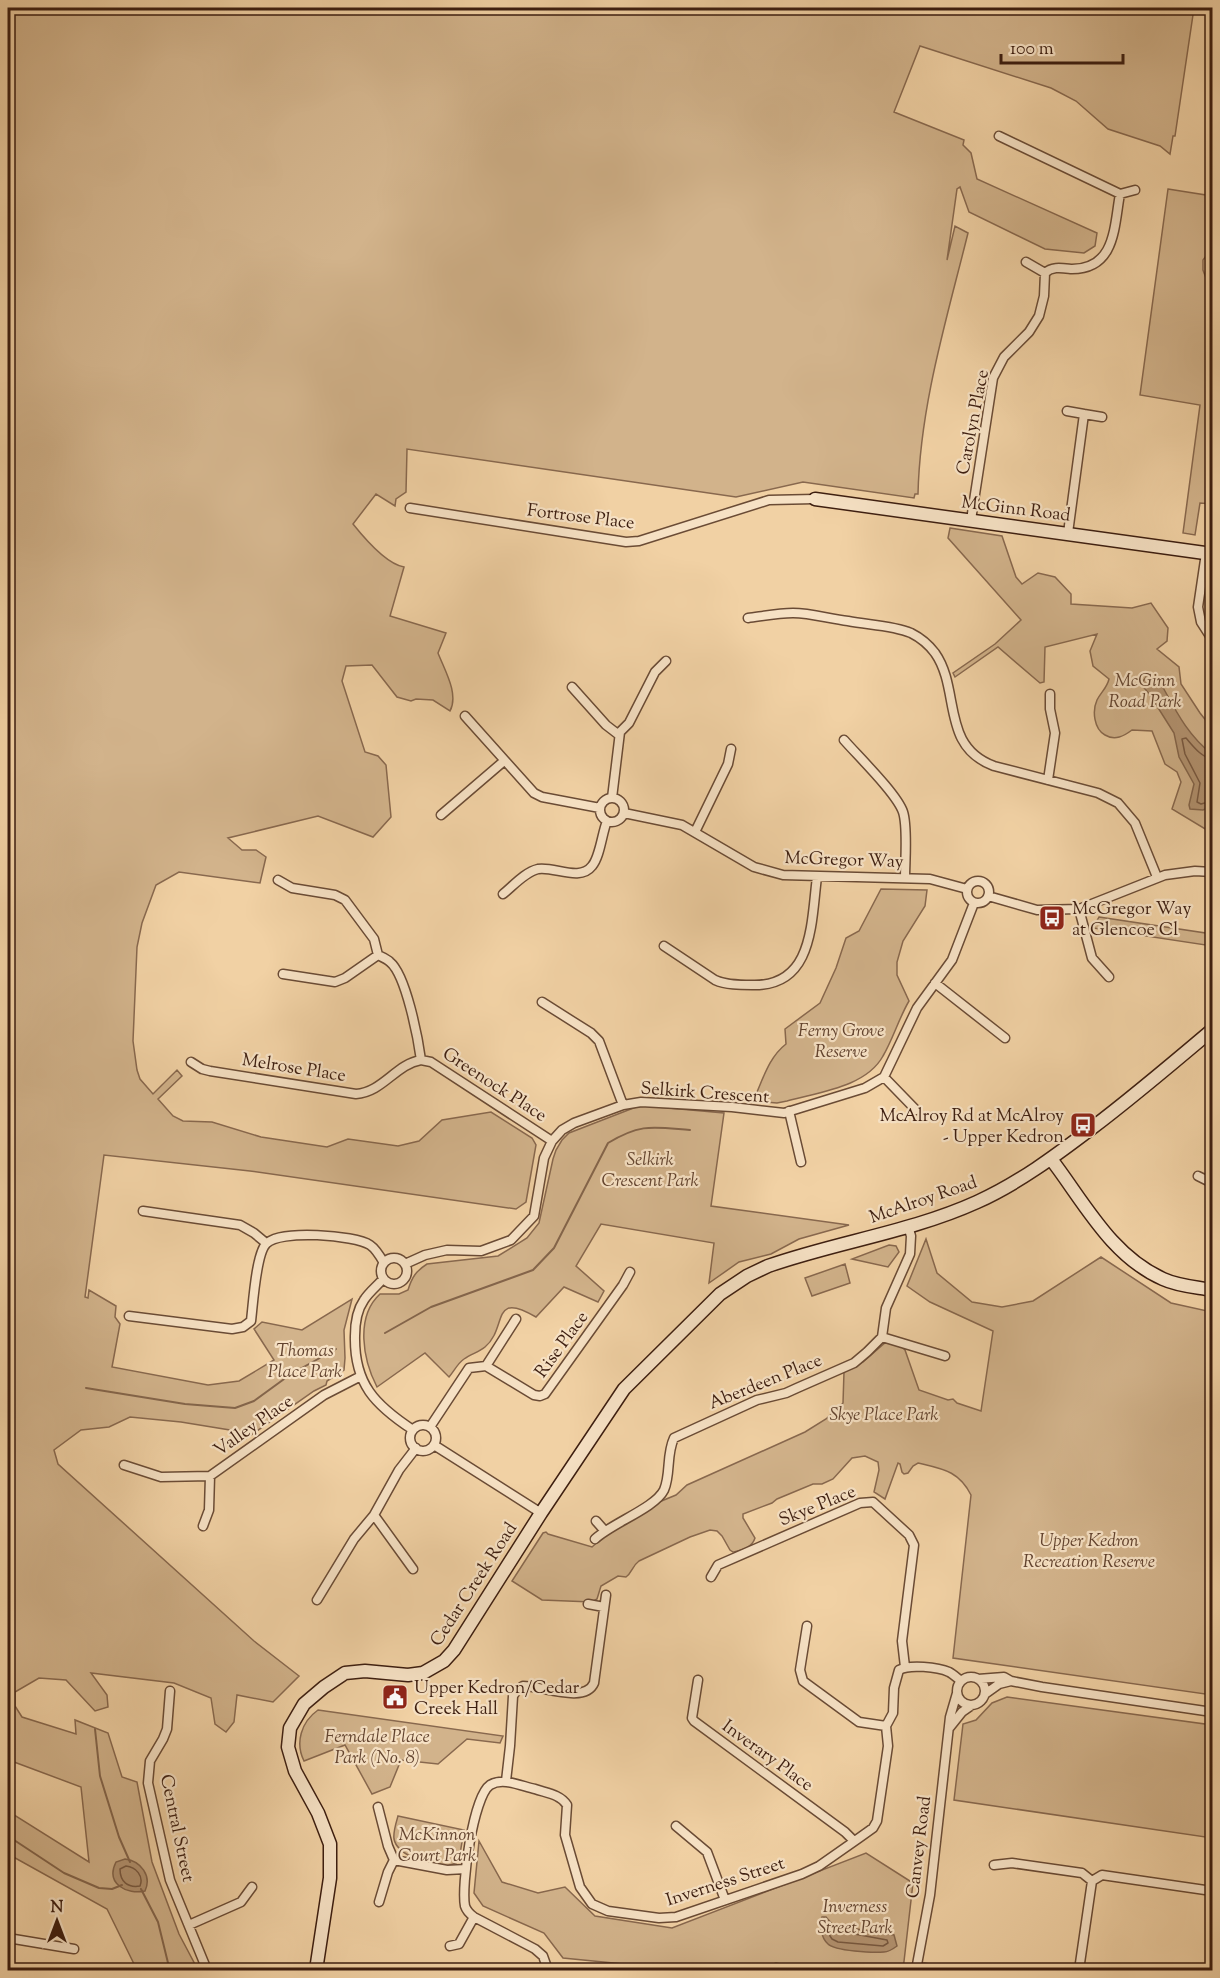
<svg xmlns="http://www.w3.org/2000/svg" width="1220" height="1978" viewBox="0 0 1220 1978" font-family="'Sorts Mill Goudy',serif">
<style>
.green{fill:#d2b38b;stroke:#88684e;stroke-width:1.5}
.water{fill:#b49472;stroke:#84654b;stroke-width:1.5}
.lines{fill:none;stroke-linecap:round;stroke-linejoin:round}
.shore{stroke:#785941;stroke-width:1.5}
.stream{stroke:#84654b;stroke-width:2}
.street-casing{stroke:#6a4b35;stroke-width:11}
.secondary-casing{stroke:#3d1e10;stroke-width:15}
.street{stroke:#f6e1c4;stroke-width:8}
.secondary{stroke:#f6e1c4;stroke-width:12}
.labels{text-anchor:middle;stroke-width:4.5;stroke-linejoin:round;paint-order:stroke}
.street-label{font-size:18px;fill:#3d1e10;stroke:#f6e1c4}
.park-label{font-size:18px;font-style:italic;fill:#62432f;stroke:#f6e1c4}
.poi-label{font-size:18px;fill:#3d1e10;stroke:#f6e1c4;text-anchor:start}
</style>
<rect width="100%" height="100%" fill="#f1d1a4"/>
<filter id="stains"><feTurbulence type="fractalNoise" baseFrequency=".00333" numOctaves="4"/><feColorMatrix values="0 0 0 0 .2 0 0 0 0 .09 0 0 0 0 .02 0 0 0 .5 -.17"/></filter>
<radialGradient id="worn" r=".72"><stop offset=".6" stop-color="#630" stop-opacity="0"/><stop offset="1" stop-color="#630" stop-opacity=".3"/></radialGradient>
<path class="green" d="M8,8h1186l-19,128h-2l-3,18 -10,-8 -52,-17 -32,-28 -25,-13 -131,-42 -26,66 70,28 -1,5 8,8 6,26 120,54 -2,13 -11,7 -39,-4 -76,-37 -9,-25 -3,2 -10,71 8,-34 13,7c-21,85 -48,172 -50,261h-3l-1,4 -111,-16 -67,15 -329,-48 -1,43 -10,7 -1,7 -19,-12 -23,30c12,15 33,40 51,43l-14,49 56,17 -8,20c7,18 21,41 12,58l-17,-11 -17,-1 -5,2 -14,-4 -25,-32 -26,1 -4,15 23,71 13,4 8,9 5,52 -18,20 -55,-21 -90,22 14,12h14l10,7 -6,26 -81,-11 -23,13 -14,38 -5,24 -4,94 4,29 3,9 13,15 24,-24 5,6 -24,23 15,17 10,5 29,1 49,15 66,10 21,-8 50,7 21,-5 23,-21 49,-8 41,26 4,7 -10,57 -10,7 -266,-38 -146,-16 -19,142 3,1 1,-8 27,16 -1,11 5,7 -8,43 96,18 31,-4 35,-21 -20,-31 8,-7 40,8 50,-31 -8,31 1,28 -1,12 -17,11 -1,4 -12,6 -70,49 -8,-9 -55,-9 -51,-5 -21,10 -28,3 -27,20 4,14 196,177 45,35 -26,26 -36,-7 -3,27 -8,10 -11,-8 -4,-26 -37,-15 -83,-10 16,22 1,12 -13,4 -29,-31 -27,-2 -24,14v14l7,11 54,17 -1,-14 33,13 14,44 15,5 15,80 27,72 19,36h-61l-30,-61 -99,-55v-43l81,51 -8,-75 -67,-25 -6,9z
M1168,189l44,7v52l-9,12v10l4,11 5,7v216l-12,-1 -5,32 -12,-2 17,-128 -60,-10z
M950,528l52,8 14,41 6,7 16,-11 17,4 16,17v10l61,4 19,-5 17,25 -1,13 -10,8 22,18 2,17 19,29 12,15v130l-5,-28 -35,-21 9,-27 -4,-10 -12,-8 -13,-33 -20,-1c-8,6 -17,11 -27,5 -11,-6 -13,-24 -8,-35 4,-8 10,-12 12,-21l-16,-13 -3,-15 7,-17 -52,13 -1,35 -4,1 -42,-36 -43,30 -2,-4 42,-29 26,-24 -73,-82z
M881,889l46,1 -2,16 -22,35 -6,21v13l12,26c-10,17 -16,38 -26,55 -17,31 -64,36 -96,45l-10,2 -24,-2c10,-21 15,-43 33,-57l-1,-15 35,-26 16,-35 10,-30 13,-7z
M1099,917l113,17v12l-119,-18z
M646,1106l78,7 -13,93 138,19 -50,14 -28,15 -32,8 -30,21 5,-40 -113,-19 -25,42 28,25 -6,11 -34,-15 -28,30c-46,-27 -28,11 -51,30 -6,5 -14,7 -21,12 -6,4 -10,12 -15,18l-24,-24 -48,34c-14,-27 -22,-70 3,-93h19l9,-4c4,-13 8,-19 19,-26l71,-8 29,-18 12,-15 14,-64 3,-9 6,-10 7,-7 67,-26z
M926,1239l11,34 35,29 30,5 31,-6 68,-44 70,46 41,9v383l-259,-37 18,-163c-12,-24 -28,-26 -53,-32l-5,3 -5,7 -4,1 -2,-2 -2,-8 -2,-1 -13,36 -11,-7 5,-22 -1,-8 -13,-6 -13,2 -19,21 -11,5h-9l-36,15 -5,4 -29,11v4l12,20c-3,10 -13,12 -22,14l-3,-2 -8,-14 -5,-5 -7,-1 -20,7 -51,24c-7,5 -7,12 -13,16l-8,-1 -17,10 -4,13 -5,3 -50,-2 -30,-19 31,-48 3,-1 2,2 44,13 16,-14 51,-31 17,-7 11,-10 118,-53 21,-13 17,-16 1,-31 19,-10 23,-20 14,3 5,5 14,40 29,10 5,-1 4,4 24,8 12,-80 -63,-29 -23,-16z
M889,1245l7,1 3,6 -11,15 -36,-8z
M845,1264l5,19 -38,13 -7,-18z
M1007,1697l205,28v113l-258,-38 9,-76 13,-4 16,-17z
M318,1710l185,26 -3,7 -33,-4 -29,25 -37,-4 -11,27 -18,7 -27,-49 -41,16c-9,-18 -3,-39 14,-51z
M398,1816l66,14 -4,24 -4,9c-4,1 -9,4 -14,3 -14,-1 -45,-11 -48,-27 -1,-7 2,-16 4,-23z
M479,1841l23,41 36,11 27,-6 30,29 77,12 194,-75 47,30 -10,87h-97l-30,-7 -21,7h-71l-121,-12 -19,-25 -61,-27 -9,-13z"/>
<path class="water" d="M1146,677l14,5c15,27 27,53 52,72v52l-9,4 -13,-1 -1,-4 5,-21 -15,-27 -5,-24 -24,-38 -9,-11z
M125,1859c16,2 27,17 20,32 -18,4 -40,-7 -29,-29z
M822,1917h4l6,7 6,2 56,9 3,11c-4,3 -8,6 -13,6 -11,1 -49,-1 -56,-8 -7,-6 -9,-20 -6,-27z"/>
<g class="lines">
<path class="shore" d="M1212,759c-11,-2 -19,-13 -26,-21l-4,1 3,15 15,29 -3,19 4,2 11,-3
M126,1866c10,1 18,10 14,20 -12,2 -20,-4 -20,-17z
M833,1930l54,10 1,3 -5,3 -45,-4 -6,-3 -2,-3 -1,-4z"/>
<path class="stream" d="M385,1333l46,-26 102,-37 21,-22 54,-105c33,-20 45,-16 82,-13
M86,1388l99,16 50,4 19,-7 37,-27 45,-25
M95,1729l5,47 19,61 11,25
M8,1836l56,37 35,15 13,1 10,-4
M141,1889l17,33 11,45 4,3"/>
<defs>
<path id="street" d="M999,136l117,56 4,2 15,-4
M1026,262l19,11
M1067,411l17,3 -16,119
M1084,414l18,3
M410,508l216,34 13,-1 130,-41 46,-1
M971,520l22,-142 11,-21 25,-25 10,-16 5,-20 1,-23c7,-7 17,-5 27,-4 44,0 42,-43 48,-75
M1206,553l-8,54 3,15 11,17
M748,618c15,-2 30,-5 45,-5 18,0 37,6 55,8 20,4 44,4 63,12 10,5 18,12 24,20 26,37 5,93 59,113l104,27 20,10 17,20 22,54
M572,687l34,38 13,10
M465,716l69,77 8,4 58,11
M844,740c14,16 53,54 59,72 5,15 2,49 2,66
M1048,780l7,-47 -5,-24v-15
M600 810a12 12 0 1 1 24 0a12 12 0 1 1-24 0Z
M612,798l8,-66 9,-9 26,-51 11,-11
M624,813l58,12 72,42 29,8 147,4 37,10
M441,815l63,-54
M695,832l33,-68 3,-15
M278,880l14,8 43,7 10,5 29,39 4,16c4,2 9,4 12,7 16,13 28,76 31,98l10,2 121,79
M967 892a11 11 0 1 1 22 0a11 11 0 1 1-22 0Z
M503,894c10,-8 22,-22 35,-25 16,-3 42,13 54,-3 8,-9 10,-33 15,-45
M988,896l49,14 42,-1 86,-34 30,-4 17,1
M1079,909l13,49 17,19
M664,946l51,34c11,5 25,5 37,5 62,2 59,-63 65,-108
M283,974l52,8 10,-4 33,-23
M935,983l70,55
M542,1002l49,31 8,8 24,64
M191,1062l11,7 8,2 146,23c27,-2 40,-30 65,-34
M884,1077l32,33
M789,1111l12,51
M1198,1176l14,7
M143,1211l97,14 14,8 12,10
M381 1271a13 13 0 1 1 26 0a13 13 0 1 1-26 0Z
M405,1264l20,-9 22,-5 34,1 30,-11 23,-24 10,-58 8,-17 10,-11 12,-7 49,-18 18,-3 91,5 52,6 81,-25 19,-11 33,-69 35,-48 22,-57
M383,1279c-6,7 -14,13 -19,21 -7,10 -9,24 -9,36 -1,48 20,69 58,94
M129,1316l103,13 11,-2 8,-6c2,-16 5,-67 15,-77 13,-15 89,-9 104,1 6,4 10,11 14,18
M882,1337l63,19
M486,1366l30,-47
M410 1438a13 13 0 1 1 26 0a13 13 0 1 1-26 0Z
M430,1427l39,-59 17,-2 48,29 6,1 5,-2 78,-109 7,-13
M434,1445l107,68
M124,1465l37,12 49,-1
M596,1521l8,9
M203,1526l6,-16 1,-34 114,-81 37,-19
M595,1539c17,-16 60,-31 69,-49 7,-16 2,-35 10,-52l83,-38 29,-7 11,-5 57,-25 13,-11 15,-15 4,-29 24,-54 1,-18 -3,-10
M413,1569l-39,-54 25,-45 17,-22
M711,1577l7,-12 142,-62 13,-1 36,33 5,10 -12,96 3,26
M317,1600l37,-61 20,-24
M588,1604l16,3
M807,1626l-7,44 3,11 56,41 27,4
M957 1691a14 14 0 1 1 28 0a14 14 0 1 1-28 0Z
M978,1679l26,-2 7,4 31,6 170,25
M698,1680l-6,38 2,3 151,111 9,9
M170,1691l-3,38 -4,10 -13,22 -2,22 22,97 37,90
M985,1694l14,-10 12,-3
M950,1727l12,-15 10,-7
M506,1781l4,-35 3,-50 4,-6 6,-4c19,0 62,18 71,-3l12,-88
M378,1807l10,39 6,14 53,10 19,-1
M676,1826l31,26 18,48
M994,1865l18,-2 70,10 10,8
M379,1902l9,-30 6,-12
M189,1925l52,-23 11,-15
M8,1938l66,11
M450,1946l9,-2 15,-27
M917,1967l21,3
M548,1970l-5,-14 -8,-7 -61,-32c-4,-3 -7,-5 -9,-11 -4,-20 8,-109 25,-121 13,-8 31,1 45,4 11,4 25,5 32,16l-2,30 15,52 12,17 16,7 51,7 17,-1 126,-43 17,-8 40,-28 14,-10 4,-7 11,-75 -2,-20 7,-13 1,-25 5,-18c10,-6 39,-3 50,2 4,2 8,6 12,9
M916,1970l14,-75 20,-178 7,-24
M1079,1970l13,-89 10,-6 110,16"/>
<path id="secondary" d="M815,499l397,55
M1051,1159c33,43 60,97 112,120 15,7 33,8 49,11
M316,1970l14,-92v-34l-12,-31 -23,-42 -7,-24 2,-19 14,-24 20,-17 21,-14 20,-2 43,4 15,-2 21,-12 10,-11 87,-137 83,-124 96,-95 27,-18 21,-10c68,-24 143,-34 209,-64 42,-19 78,-46 115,-74 41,-31 81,-65 120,-98"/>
</defs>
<use href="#street" class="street-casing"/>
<use href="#secondary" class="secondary-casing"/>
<use href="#street" class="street"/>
<use href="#secondary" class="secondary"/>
</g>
<defs>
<symbol id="bus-square" viewBox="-11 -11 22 22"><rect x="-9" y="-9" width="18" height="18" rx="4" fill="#8f2418" stroke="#f6e1c4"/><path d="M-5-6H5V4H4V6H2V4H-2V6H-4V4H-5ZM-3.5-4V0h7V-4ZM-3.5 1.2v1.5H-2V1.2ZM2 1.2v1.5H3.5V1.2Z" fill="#fff"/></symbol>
<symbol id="civic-square" viewBox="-11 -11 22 22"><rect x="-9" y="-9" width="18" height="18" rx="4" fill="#8f2418" stroke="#f6e1c4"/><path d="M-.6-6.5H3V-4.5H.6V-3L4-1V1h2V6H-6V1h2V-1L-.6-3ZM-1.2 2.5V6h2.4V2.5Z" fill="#fff"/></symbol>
</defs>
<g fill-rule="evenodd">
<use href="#bus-square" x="1037" y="903" width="30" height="30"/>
<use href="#bus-square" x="1068" y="1110" width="30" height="30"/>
<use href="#civic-square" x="380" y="1682" width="30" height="30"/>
</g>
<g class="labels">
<g class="street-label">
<text transform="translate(972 422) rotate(-79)" y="6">Carolyn Place</text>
<text transform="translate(1016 508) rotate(7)" y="6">McGinn Road</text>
<text transform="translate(581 516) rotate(7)" y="6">Fortrose Place</text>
<text transform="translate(844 859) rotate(2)" y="6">McGregor Way</text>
<text transform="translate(294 1067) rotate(9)" y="6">Melrose Place</text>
<text transform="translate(495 1084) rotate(33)" y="6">Greenock Place</text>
<text transform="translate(705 1092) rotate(4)" y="6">Selkirk Crescent</text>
<text transform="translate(923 1199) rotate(-19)" y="6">McAlroy Road</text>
<text transform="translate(561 1344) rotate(-54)" y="6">Rise Place</text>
<text transform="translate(765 1381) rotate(-22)" y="6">Aberdeen Place</text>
<text transform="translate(253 1425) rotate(-35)" y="6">Valley Place</text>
<text transform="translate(817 1505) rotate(-22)" y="6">Skye Place</text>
<text transform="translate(473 1584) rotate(-57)" y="6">Cedar Creek Road</text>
<text transform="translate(768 1755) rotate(36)" y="6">Inverary Place</text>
<text transform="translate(178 1828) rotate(78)" y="6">Central Street</text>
<text transform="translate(918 1847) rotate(-83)" y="6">Canvey Road</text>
<text transform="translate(725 1881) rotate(-18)" y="6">Inverness Street</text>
</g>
<g class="park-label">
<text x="1145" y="686">McGinn<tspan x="1145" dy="21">Road Park</tspan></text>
<text x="841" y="1036">Ferny Grove<tspan x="841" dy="21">Reserve</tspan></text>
<text x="650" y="1165">Selkirk<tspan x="650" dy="21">Crescent Park</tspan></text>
<text x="305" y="1356">Thomas<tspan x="305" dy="21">Place Park</tspan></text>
<text x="884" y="1420">Skye Place Park</text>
<text x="1089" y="1546">Upper Kedron<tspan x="1089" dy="21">Recreation Reserve</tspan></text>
<text x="377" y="1742">Ferndale Place<tspan x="377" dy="21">Park (No. 8)</tspan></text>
<text x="437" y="1840">McKinnon<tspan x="437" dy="21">Court Park</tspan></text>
<text x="855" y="1912">Inverness<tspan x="855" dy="21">Street Park</tspan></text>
</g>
<g class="poi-label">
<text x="1072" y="914">McGregor Way<tspan x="1072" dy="21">at Glencoe Cl</tspan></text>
<text x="1064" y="1121" text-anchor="end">McAlroy Rd at McAlroy<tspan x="1064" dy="21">- Upper Kedron</tspan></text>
<text x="414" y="1693">Upper Kedron/Cedar<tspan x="414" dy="21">Creek Hall</tspan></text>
</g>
</g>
<rect width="1220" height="1978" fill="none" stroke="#f1d1a4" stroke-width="30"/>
<rect x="9" y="9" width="1202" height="1960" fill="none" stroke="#3d1e10" stroke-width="3"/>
<rect x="15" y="15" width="1190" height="1948" fill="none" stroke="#3d1e10" stroke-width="1.5"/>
<g transform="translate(57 1921)" stroke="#f6e1c4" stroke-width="4.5" paint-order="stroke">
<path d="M0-4.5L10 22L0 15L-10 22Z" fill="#3d1e10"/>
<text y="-9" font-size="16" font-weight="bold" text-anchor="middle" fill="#3d1e10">N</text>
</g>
<path d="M1001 54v9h122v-9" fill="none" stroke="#3d1e10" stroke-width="3"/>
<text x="1010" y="54" font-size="18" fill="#3d1e10" stroke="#f6e1c4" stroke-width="4.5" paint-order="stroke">100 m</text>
<rect width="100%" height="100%" filter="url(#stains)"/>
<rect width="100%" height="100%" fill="url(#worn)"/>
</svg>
